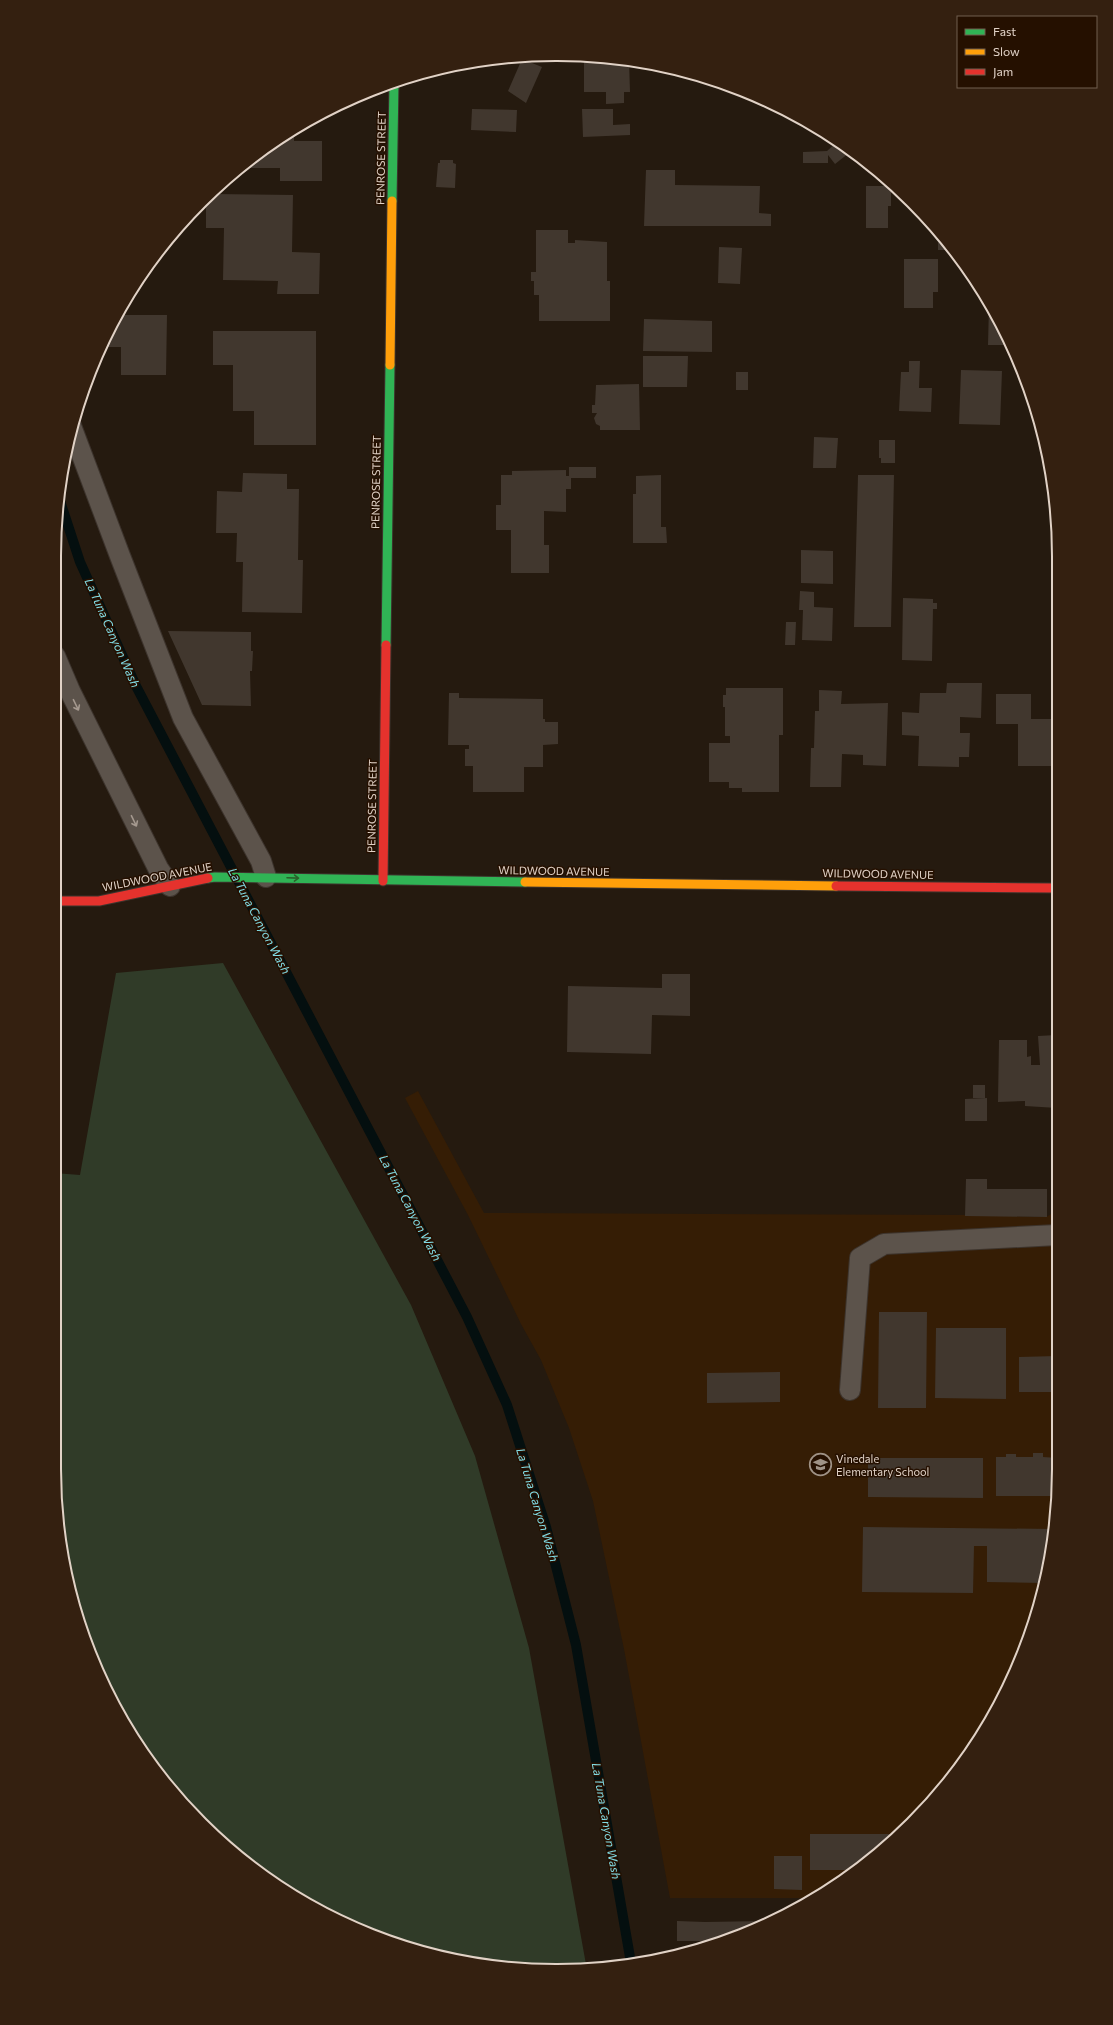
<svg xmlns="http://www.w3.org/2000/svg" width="1113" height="2025" viewBox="0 0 1113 2025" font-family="Commissioner,sans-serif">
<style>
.built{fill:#351d05}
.green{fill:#303b28}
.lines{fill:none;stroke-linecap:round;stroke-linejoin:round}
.stream{stroke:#040f0f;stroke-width:10}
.building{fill:#41372e}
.lane-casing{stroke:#3d342d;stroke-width:22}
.fast-casing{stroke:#3d342d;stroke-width:11}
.slow-casing{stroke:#3d342d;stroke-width:11}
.jam-casing{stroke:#3d342d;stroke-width:11}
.lane{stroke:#5c534b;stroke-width:20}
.fast{stroke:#30b455;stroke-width:9}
.slow{stroke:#ff9f0a;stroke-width:9}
.jam{stroke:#e5322d;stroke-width:9}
.oneway{stroke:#a5998f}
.oneway2{stroke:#2a622a}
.labels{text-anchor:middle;stroke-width:3;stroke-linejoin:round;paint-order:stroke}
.street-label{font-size:11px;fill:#e1d2c6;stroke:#251000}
.poi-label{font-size:11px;fill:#e1d2c6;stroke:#251000;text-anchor:start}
.water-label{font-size:12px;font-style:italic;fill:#81dbe4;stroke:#251000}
.rim{fill:none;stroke:#e1d2c6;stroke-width:2}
</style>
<rect width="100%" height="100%" fill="#251a0f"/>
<path class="built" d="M418,1091l66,122 482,2 80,2 11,-6 1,290 -16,98 -50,121 -37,55 -67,71 -53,40 -22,12h-143l-46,-249 -31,-148 -24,-73 -28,-68 -20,-36 -53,-109 -63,-117z"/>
<path class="green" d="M223,963l188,342 64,151 54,192 58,322h-64l-96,-16 -63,-21 -86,-47 -53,-40 -67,-71 -37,-55 -40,-90 -17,-64 -10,-98v-295l26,2 36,-202z"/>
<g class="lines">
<path class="stream" d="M59,498l21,64 56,124 331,631 40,88 39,122 30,118 55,318"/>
</g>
<path class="building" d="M584,57l45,3 1,32h-6v11l-18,1v-12h-22z
M522,59l20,8 -16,36 -18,-12z
M472,109l45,1 -1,22 -45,-2z
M582,109h31v16l17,-1v11l-47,2z
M294,131v10h28v40h-42v-13h-40l10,-10z
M837,142l12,11 -14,11 -7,-9v8h-25v-11l24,-1z
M440,160h13v3l3,1 -1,24 -19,-1 2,-24h2z
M646,170h29v15l85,1 -1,27 12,1v12h-127z
M866,186h25v20h-3v22h-22z
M212,194l81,1 -1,57 28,1 -1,41h-42l1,-13 -55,-1 1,-52h-18v-29z
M536,230h32v13h7v-3l32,2v39h3v40h-71v-26h-5v-14h-3v-9h5z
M938,236l13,14h-13z
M719,247l23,1 -2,36 -22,-1z
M904,259h34v33h-5v16h-29z
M989,305l22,40h-23z
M121,315h46l-1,60h-45v-28h-17l12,-30h5z
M644,319l68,2v31l-69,-1z
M213,331h103v114h-62v-34h-21v-46h-20z
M643,356h45l-1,31h-44z
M909,361h11l-1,27h13l-1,24 -32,-1 2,-39h8z
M961,370l41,1 -2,54 -41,-1z
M736,372h12v18h-12z
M639,384l1,46h-40v-4l-4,-2 -2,-6 3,-5h-5v-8h3l1,-20z
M814,437l24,1 -2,30h-23z
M879,440h16v23h-14v-5h-2z
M569,467h27v11h-25v11h-5v23l-22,-1v34h5v28h-38v-43h-15v-25h5v-30h11v-4l54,-1v6h3z
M243,473l44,1v15h12l-1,71h5l-1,53 -60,-1 1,-50h-7l1,-29h-21l1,-42 25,1z
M661,475v52h5l1,16h-34v-49h3v-18z
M858,475h36l-3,152h-37z
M801,550l32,1v33l-32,-1z
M800,591l14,1v15l19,1 -1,33 -30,-1 1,-30h-4z
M903,598l30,1v4h4v6h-4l-1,52 -30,-1z
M786,622h10l-1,23h-10z
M168,631l83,1v19h2l-1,20h-2l1,35 -49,-1z
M947,683h35l-1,35 -21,-1v16h10l-1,24h-10v10l-41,-1 1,-30 -17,-1v-23l17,1 1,-20h26z
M726,688h57v47h-4v57h-37v-4h-13v-6h-20v-39h21v-7h-5v-29h-2v-12h3z
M819,690l23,1 -1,13 47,-1 -2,63 -23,-1v-10l-21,-1 -1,33h-31l1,-39h3l1,-37h4z
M449,693h10v5l84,1v20h2v3h13v22l-15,1v22h-19v25h-51v-26h-8v-17h4v-4h-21z
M996,694h35v25h24l1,47h-38v-42h-22z
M662,974h28v42l-38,-1 -1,39 -84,-2 1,-66 94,2z
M1056,1035l1,73 -32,-2v-5l-27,1 1,-62h28v17l4,-1v9h9l-2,-29z
M973,1085h12v13h-12z
M987,1098v23h-22v-22z
M966,1179h21v10h60v28l-82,-1z
M879,1312h48l-1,96h-48z
M936,1328h70v71l-71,-1z
M1057,1356l1,36h-39v-35z
M780,1372v30l-73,1v-30z
M1033,1453h10v4l15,1v38h-62v-39h10v-3h10v3h17z
M868,1458h115v40l-115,-1z
M863,1527l190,2 -9,54 -57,-1v-36h-13l-1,47 -111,-1z
M981,1729h4l-4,7z
M810,1834h89l-11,12 -31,24h-47z
M774,1856h28v34l-28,-1z
M677,1921l28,1 65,-1 -21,12 -25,8h-47z"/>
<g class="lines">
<defs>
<path id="lane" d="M71,426l49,130 63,162 78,143 5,16
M55,656l15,35 88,177 12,18
M850,1390l10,-132 24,-14 173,-9"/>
<path id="fast" d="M392,201l2,-118
M386,645l4,-280
M208,878l7,-1 310,5"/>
<path id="slow" d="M390,365l2,-164
M525,882l311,4"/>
<path id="jam" d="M383,881l3,-236
M836,886l220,2
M55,901h44l109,-23"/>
</defs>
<use href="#lane" class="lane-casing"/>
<use href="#fast" class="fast-casing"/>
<use href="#slow" class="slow-casing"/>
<use href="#jam" class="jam-casing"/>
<use href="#lane" class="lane"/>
<use href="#fast" class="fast"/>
<use href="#slow" class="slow"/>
<use href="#jam" class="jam"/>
</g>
<defs><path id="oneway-shaft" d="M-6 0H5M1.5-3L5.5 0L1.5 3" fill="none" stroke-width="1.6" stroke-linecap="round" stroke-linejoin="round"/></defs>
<g class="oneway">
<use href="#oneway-shaft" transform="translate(76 705) rotate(64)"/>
<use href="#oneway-shaft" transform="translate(134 821) rotate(64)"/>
</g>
<use class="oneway2" href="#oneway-shaft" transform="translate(293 878) rotate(2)"/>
<defs>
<symbol id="school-ring" viewBox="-11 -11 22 22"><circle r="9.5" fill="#251000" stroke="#9f9286" stroke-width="1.5"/><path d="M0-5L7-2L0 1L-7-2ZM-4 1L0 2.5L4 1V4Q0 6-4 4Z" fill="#9f9286"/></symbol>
</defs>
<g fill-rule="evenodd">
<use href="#school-ring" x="808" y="1452" width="25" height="25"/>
</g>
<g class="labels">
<g class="street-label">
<text transform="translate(381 158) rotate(-89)" y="4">PENROSE STREET</text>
<text transform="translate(376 482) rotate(-89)" y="4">PENROSE STREET</text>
<text transform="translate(372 806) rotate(-89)" y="4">PENROSE STREET</text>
<text transform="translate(554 871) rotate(1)" y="4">WILDWOOD AVENUE</text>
<text transform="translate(878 874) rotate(1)" y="4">WILDWOOD AVENUE</text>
<text transform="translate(157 877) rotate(-11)" y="4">WILDWOOD AVENUE</text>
</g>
<g class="poi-label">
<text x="836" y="1463">Vinedale<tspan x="836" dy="13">Elementary School</tspan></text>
</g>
<g class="water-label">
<text transform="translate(112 633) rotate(66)" y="4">La Tuna Canyon Wash</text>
<text transform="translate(259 921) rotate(62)" y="4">La Tuna Canyon Wash</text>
<text transform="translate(410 1208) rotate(62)" y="4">La Tuna Canyon Wash</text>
<text transform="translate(537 1505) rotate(73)" y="4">La Tuna Canyon Wash</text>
<text transform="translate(606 1821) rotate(80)" y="4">La Tuna Canyon Wash</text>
</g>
</g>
<path d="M0 0H1113V2025H0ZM556 61H557A495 495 0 0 1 1052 556V1469A495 495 0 0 1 557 1964H556A495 495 0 0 1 61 1469V556A495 495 0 0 1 556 61Z" fill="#342010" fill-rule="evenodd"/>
<path class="rim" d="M556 61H557A495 495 0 0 1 1052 556V1469A495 495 0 0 1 557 1964H556A495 495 0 0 1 61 1469V556A495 495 0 0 1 556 61Z"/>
<rect x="957" y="16" width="140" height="72" fill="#251000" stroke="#705e4f"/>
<rect x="965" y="29" width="20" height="6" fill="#30b455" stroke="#705e4f"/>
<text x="993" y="36" font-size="12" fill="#e1d2c6">Fast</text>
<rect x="965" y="49" width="20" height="6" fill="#ff9f0a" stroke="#705e4f"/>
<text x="993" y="56" font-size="12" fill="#e1d2c6">Slow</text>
<rect x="965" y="69" width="20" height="6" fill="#e5322d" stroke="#705e4f"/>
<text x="993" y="76" font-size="12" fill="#e1d2c6">Jam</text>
</svg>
